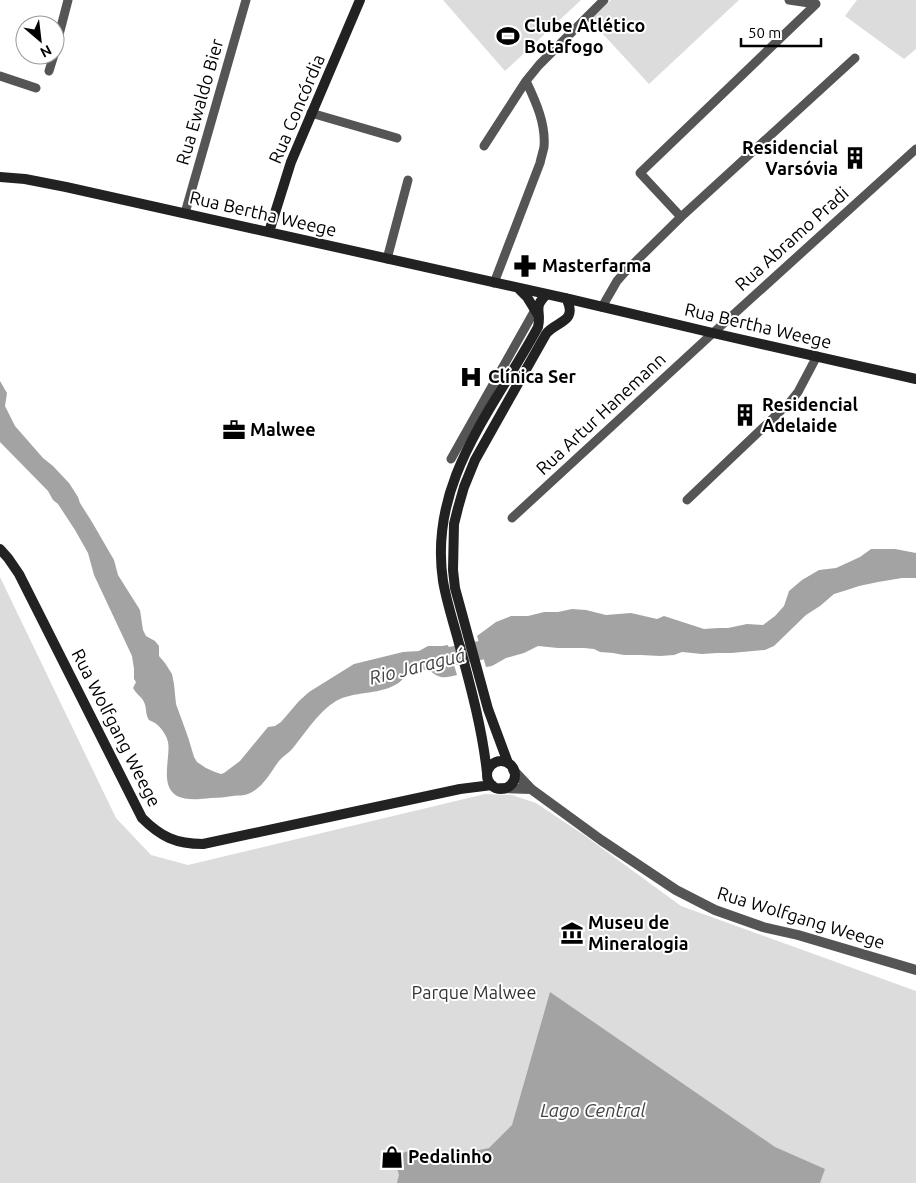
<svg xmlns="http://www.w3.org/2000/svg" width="916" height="1183" viewBox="0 0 916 1183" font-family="Ubuntu,sans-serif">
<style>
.green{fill:#dcdcdc}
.water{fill:#a3a3a3}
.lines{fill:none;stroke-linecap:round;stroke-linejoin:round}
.river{stroke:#a3a3a3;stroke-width:19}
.minor{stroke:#555;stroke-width:9}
.tertiary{stroke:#555;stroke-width:10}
.secondary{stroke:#222;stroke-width:10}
.labels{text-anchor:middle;stroke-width:4;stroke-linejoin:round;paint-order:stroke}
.poi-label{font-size:18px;font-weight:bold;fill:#000;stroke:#fff;text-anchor:start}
.street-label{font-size:18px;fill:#000;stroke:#fff}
.park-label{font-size:18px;fill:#333;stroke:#fff}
.water-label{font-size:19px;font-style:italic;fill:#444;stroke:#fff}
</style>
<rect width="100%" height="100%" fill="#fff"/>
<path class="green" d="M443,0h138l-76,71z
M611,0h128l-90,84 -59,-64z
M857,0h59v49l-12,10 -59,-43z
M0,577l116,241 35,37 37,10 297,-71 27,1 24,8 48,32 97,71 235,85v192h-916z"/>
<path class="water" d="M0,381l7,12 -2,13 10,20 28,32 10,8 16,17 9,14 2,6 12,19 22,38 4,15 22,35 3,20 3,6 9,5 4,5v10l6,7 7,11 2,10 2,20 12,33 6,20 3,5 9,6 9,4 6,2 3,-1 16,-12 28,-34 7,-1 6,-4 18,-21 10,-9 45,-28 49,-12 16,-1 9,-5h14l6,-1 9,30c-6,1 -13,4 -19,1 -7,-3 -11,-11 -20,-9 -9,2 -14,14 -23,18 -18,10 -41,6 -59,16 -18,11 -30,31 -43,47 -4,5 -10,8 -14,13 -9,12 -16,27 -31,33 -4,2 -10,1 -15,2 -8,1 -14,2 -22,2 -11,1 -24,3 -34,-2 -18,-10 -6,-39 -9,-54 -1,-6 -7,-15 -13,-19 -2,-1 -4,-2 -6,-3 -4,-6 -2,-12 -5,-18 -2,-5 -8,-8 -11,-14l3,-6 -2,-3v-10l-2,-13 -38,-81 -6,-22 -13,-23 -17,-26 -5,-4 -5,-9 -48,-49z
M871,549h24l21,4v25h-14l-24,4 -19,4 -12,4 -13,4 -14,12 -14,9 -32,31 -9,4 -34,3h-14l-15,1 -20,-2 -8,3 -14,1 -19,-1h-17l-11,-2 -13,-1 -6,-3 -10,-1h-26l-20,-2 -14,7 -18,5 -14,8 -6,1 -9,-31 19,-14 15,-6h17l16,-4h14l14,-3 14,1 20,5 25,-2 26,6 7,-3 40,13 14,-1h10l19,-4 16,1 12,-9 9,-10 5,-15 13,-11 17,-10 17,-2 24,-11z
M550,992l225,155 50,22 -5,14h-423l2,-8 -3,-10 2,-2 -3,-7 13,-5 17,12 15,-5 49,-10 23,-23z"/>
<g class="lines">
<path class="river" d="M428,661c26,-6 52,-10 78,-16"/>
<path class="minor" d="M789,0l27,4
M55,50l13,-50
M49,71l5,-16
M0,76l36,12
M311,113l86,25
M484,146l42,-65
M185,213l61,-213
M681,217l174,-159
M387,259l21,-79
M494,283l46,-120c1,-5 3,-11 4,-16 2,-23 -8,-45 -18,-66l13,-16 65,-65
M602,307l15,-26 7,-8 57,-56 -41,-44 176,-169
M451,459l84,-149
M687,500l103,-98 8,-10 19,-36
M512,518l201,-185 203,-184"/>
<path class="tertiary" d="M513,770l18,19 70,51 75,50 39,20 48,17 35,8 118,35
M501,788l30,1"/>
<path class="secondary" d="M0,177l25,2 41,8 503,112 144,34 203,46
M269,232l22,-70 69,-162
M519,289l8,8 11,18
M0,549l8,9 11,16 123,244c19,19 34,26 61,26l257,-55 32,-4
M487 775a14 14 0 1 1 28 0a14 14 0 1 1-28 0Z
M508,763l-20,-54 -33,-121 -2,-18 1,-46 4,-16 6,-21 11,-27 9,-16 62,-110c9,-13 33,-11 20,-36
M487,773c-5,-47 -18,-92 -30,-137 -5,-18 -11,-37 -14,-55 -15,-100 51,-172 95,-254 4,-16 -6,-19 9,-33"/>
</g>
<defs>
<symbol id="stadium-bare" viewBox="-9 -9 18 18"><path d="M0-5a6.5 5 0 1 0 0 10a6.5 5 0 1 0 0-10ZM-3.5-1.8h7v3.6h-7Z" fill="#000" stroke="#fff" stroke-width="2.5" paint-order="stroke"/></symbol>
<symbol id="building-bare" viewBox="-9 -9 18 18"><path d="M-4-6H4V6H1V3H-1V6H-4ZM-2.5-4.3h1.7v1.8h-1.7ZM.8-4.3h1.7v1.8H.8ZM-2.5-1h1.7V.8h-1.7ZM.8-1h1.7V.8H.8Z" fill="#000" stroke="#fff" stroke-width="2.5" paint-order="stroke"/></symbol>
<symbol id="pharmacy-bare" viewBox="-9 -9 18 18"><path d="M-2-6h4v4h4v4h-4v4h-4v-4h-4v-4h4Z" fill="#000" stroke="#fff" stroke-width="2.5" paint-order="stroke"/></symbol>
<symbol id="hospital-bare" viewBox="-9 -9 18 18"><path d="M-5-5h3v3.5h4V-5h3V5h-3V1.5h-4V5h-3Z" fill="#000" stroke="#fff" stroke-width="2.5" paint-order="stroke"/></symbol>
<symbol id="office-bare" viewBox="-9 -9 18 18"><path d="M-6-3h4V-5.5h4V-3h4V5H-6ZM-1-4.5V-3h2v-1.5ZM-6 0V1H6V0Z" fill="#000" stroke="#fff" stroke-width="2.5" paint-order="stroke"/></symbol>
<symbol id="museum-bare" viewBox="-9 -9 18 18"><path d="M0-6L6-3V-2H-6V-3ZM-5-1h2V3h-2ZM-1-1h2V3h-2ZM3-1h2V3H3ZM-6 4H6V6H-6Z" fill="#000" stroke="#fff" stroke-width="2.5" paint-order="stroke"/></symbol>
<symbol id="shop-bare" viewBox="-9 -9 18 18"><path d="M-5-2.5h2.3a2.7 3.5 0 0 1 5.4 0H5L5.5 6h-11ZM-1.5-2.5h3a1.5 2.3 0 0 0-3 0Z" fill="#000" stroke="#fff" stroke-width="2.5" paint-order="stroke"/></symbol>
</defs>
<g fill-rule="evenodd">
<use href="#stadium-bare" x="492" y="20" width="32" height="32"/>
<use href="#building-bare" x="839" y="142" width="32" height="32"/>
<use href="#pharmacy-bare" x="509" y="250" width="32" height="32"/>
<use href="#hospital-bare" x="455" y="361" width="32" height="32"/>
<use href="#building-bare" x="729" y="399" width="32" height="32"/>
<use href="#office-bare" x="218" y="414" width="32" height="32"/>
<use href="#museum-bare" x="556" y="917" width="32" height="32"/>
<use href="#shop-bare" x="376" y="1141" width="32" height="32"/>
</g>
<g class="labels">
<g class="poi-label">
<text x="524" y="32">Clube Atlético<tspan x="524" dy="21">Botafogo</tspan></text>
<text x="838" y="154" text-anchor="end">Residencial<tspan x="838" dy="21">Varsóvia</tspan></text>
<text x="542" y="272">Masterfarma</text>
<text x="488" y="383">Clínica Ser</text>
<text x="762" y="411">Residencial<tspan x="762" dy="21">Adelaide</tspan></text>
<text x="250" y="436">Malwee</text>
<text x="588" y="929">Museu de<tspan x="588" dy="21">Mineralogia</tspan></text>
<text x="408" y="1163">Pedalinho</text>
</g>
<g class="street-label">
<text transform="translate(200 102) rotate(-74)" y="6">Rua Ewaldo Bier</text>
<text transform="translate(297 109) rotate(-67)" y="6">Rua Concórdia</text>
<text transform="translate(263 214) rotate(13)" y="6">Rua Bertha Weege</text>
<text transform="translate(792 239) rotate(-42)" y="6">Rua Abramo Pradi</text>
<text transform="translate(758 326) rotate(13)" y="6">Rua Bertha Weege</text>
<text transform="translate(601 414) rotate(-43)" y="6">Rua Artur Hanemann</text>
<text transform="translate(116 728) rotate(63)" y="6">Rua Wolfgang Weege</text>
<text transform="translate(801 918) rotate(17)" y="6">Rua Wolfgang Weege</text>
</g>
<g class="park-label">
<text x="474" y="999">Parque Malwee</text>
</g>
<g class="water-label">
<text transform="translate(417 666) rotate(-14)" y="7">Rio Jaraguá</text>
<text x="593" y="1117">Lago Central</text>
</g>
</g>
<g transform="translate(40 40) rotate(152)"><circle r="24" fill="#ffffff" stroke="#999999"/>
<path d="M0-4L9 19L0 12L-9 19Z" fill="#000000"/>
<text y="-8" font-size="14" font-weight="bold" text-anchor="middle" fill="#000000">N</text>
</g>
<path d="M741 38v8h80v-8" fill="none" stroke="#000000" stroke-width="2.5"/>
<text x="748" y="38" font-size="15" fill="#000000" stroke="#ffffff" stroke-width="4" paint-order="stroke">50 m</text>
</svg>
